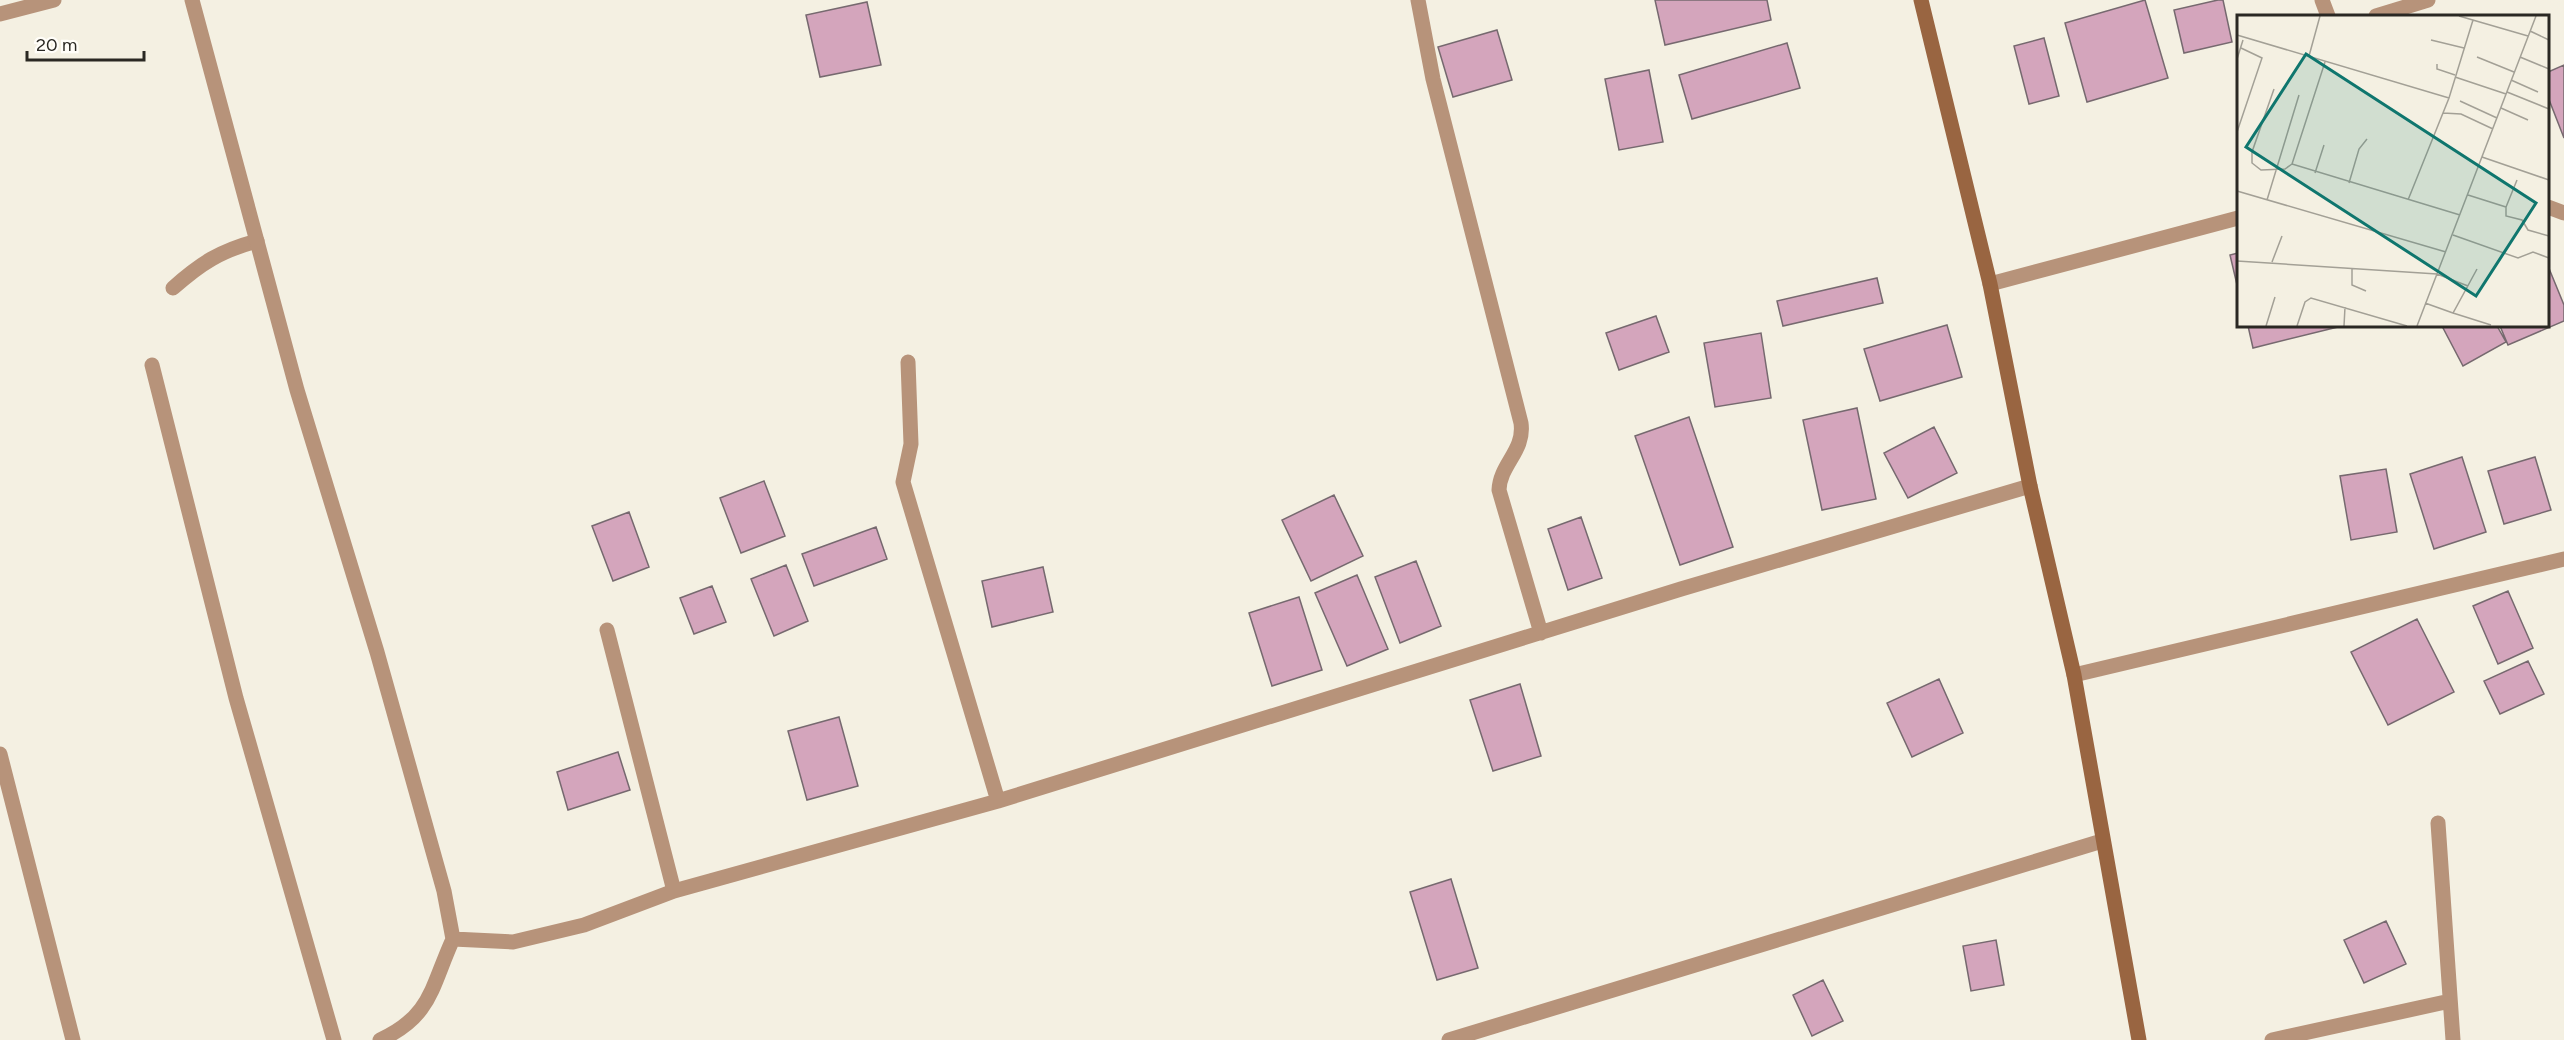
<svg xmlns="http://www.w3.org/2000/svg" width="2564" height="1040" viewBox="0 0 2564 1040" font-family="Figtree,sans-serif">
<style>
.building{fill:#d4a5bc;stroke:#76696f;stroke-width:1.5}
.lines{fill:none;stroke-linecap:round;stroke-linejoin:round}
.lane{stroke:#b7937a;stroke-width:15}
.street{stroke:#b7937a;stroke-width:15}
.secondary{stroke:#996541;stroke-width:15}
.inset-road{fill:none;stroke:#a3a096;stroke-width:1.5}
.view{fill:#0f766e;fill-opacity:0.15;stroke:#0f766e;stroke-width:3}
.inset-edge{fill:none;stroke:#2a2823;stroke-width:3}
</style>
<rect width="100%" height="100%" fill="#f4f0e2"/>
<path class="building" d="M1655,0h112l4,20 -106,25z
M2145,0l23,78 -81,24 -22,-79z
M2218,0h5l9,42 -48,11 -10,-43z
M867,2l14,63 -61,12 -14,-62z
M1497,30l15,50 -59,17 -15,-50z
M2044,38l15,58 -30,8 -15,-58z
M1787,43l13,45 -108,31 -13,-44z
M2564,65v73l-16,-41v-25z
M1649,70l14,72 -44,8 -14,-71z
M2238,253v36l-8,-34z
M2548,266l16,39v16l-56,24 -8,-19h48z
M1877,278l6,25 -100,23 -6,-25z
M1656,316l13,36 -50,18 -13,-37z
M1947,325l15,52 -82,24 -16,-52z
M2248,326h94l-89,22z
M2442,326h55l9,16 -43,24z
M1761,333l10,65 -56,9 -11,-64z
M1857,408l19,91 -54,11 -19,-90z
M1689,417l44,130 -53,18 -45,-129z
M1934,427l23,46 -49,25 -24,-45z
M2462,457l24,75 -52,17 -24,-75z
M2535,457l16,53 -47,14 -16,-53z
M2386,469l11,63 -46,8 -11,-64z
M764,481l21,55 -44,17 -21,-55z
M1334,495l29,61 -52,25 -29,-61z
M629,512l20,55 -36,14 -21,-55z
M1581,517l21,61 -34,12 -20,-61z
M876,527l11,32 -73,27 -12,-32z
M1416,561l25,65 -41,17 -25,-66z
M786,565l22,56 -34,15 -23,-57z
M1043,567l10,45 -61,15 -10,-46z
M1357,575l31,74 -41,17 -32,-73z
M712,586l14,36 -32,12 -14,-36z
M2508,591l25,57 -35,16 -25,-58z
M1299,597l23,73 -50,16 -23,-73z
M2417,619l37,73 -66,33 -37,-73z
M2528,661l16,33 -44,20 -16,-33z
M1939,679l24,54 -51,24 -25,-54z
M1520,684l21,72 -48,15 -23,-71z
M839,717l19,69 -51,14 -19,-69z
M618,752l12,38 -62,20 -11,-38z
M1451,879l27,89 -41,12 -27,-88z
M2386,921l20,43 -42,19 -20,-43z
M1996,940l8,45 -33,6 -8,-45z
M1823,980l20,41 -31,15 -19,-41z"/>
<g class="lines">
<path class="lane" d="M2376,16l52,-16
M173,288c28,-25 47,-37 84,-47"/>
<path class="street" d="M192,0l105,390 80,262 67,239 9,48 60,3 71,-17 90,-34 324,-90 683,-212 349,-103
M1418,0l15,79 88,344c4,28 -21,41 -22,67l42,143
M2322,0l6,16
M0,14l54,-14
M2548,207l16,6
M1990,284l248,-66
M908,362l3,82 -8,38 95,319
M152,365l84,333 98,342
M607,630l67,261
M2074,675l490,-116
M0,754l73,286
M2438,823l15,217
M380,1040c52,-24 51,-53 73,-101
M1449,1040l653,-199
M2272,1040l178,-39"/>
<path class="secondary" d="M1921,0l69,284 40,202 44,189 65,365"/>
</g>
<g transform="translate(2237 15)">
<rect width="312" height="312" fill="#f4f0e2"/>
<path class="inset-road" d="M222,1l69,20M293,16l19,9M0,20l212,63M194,25l33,8M72,41l11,-40M240,42l37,15M283,42l29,12M0,44l6,-19M88,47l-33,102 168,51M200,49v5l18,6M218,62l51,17M274,65l27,12M37,74l-22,63v11l9,7 24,-1 7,-5M270,77l42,17M223,86l37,17M264,93l27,12M206,98l18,1 32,15M0,117l25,-74 -21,-10M245,142l67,23M78,158l9,-28M112,168l10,-34 8,-10M0,176l209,61M231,180l38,12 11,-27M30,185l32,-105M171,185l41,-102 24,-78M269,192v9l16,4 6,10 21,6M216,220l65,23 15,-6 16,6M0,246l200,13 31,12M35,247l10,-26M115,253v17l14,6M188,288l28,10 24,-44M216,298l38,12M29,311l9,-29M60,311l8,-24 6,-4 96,28M107,311l1,-19M180,311l119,-310"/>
<path class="view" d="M69,39l230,149 -60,93 -230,-149z"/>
<rect width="312" height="312" class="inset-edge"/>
</g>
<path d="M27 51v9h117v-9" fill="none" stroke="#2a2823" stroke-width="3"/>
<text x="36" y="51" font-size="18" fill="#2a2823" stroke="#fffdf8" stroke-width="4.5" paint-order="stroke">20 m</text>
</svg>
